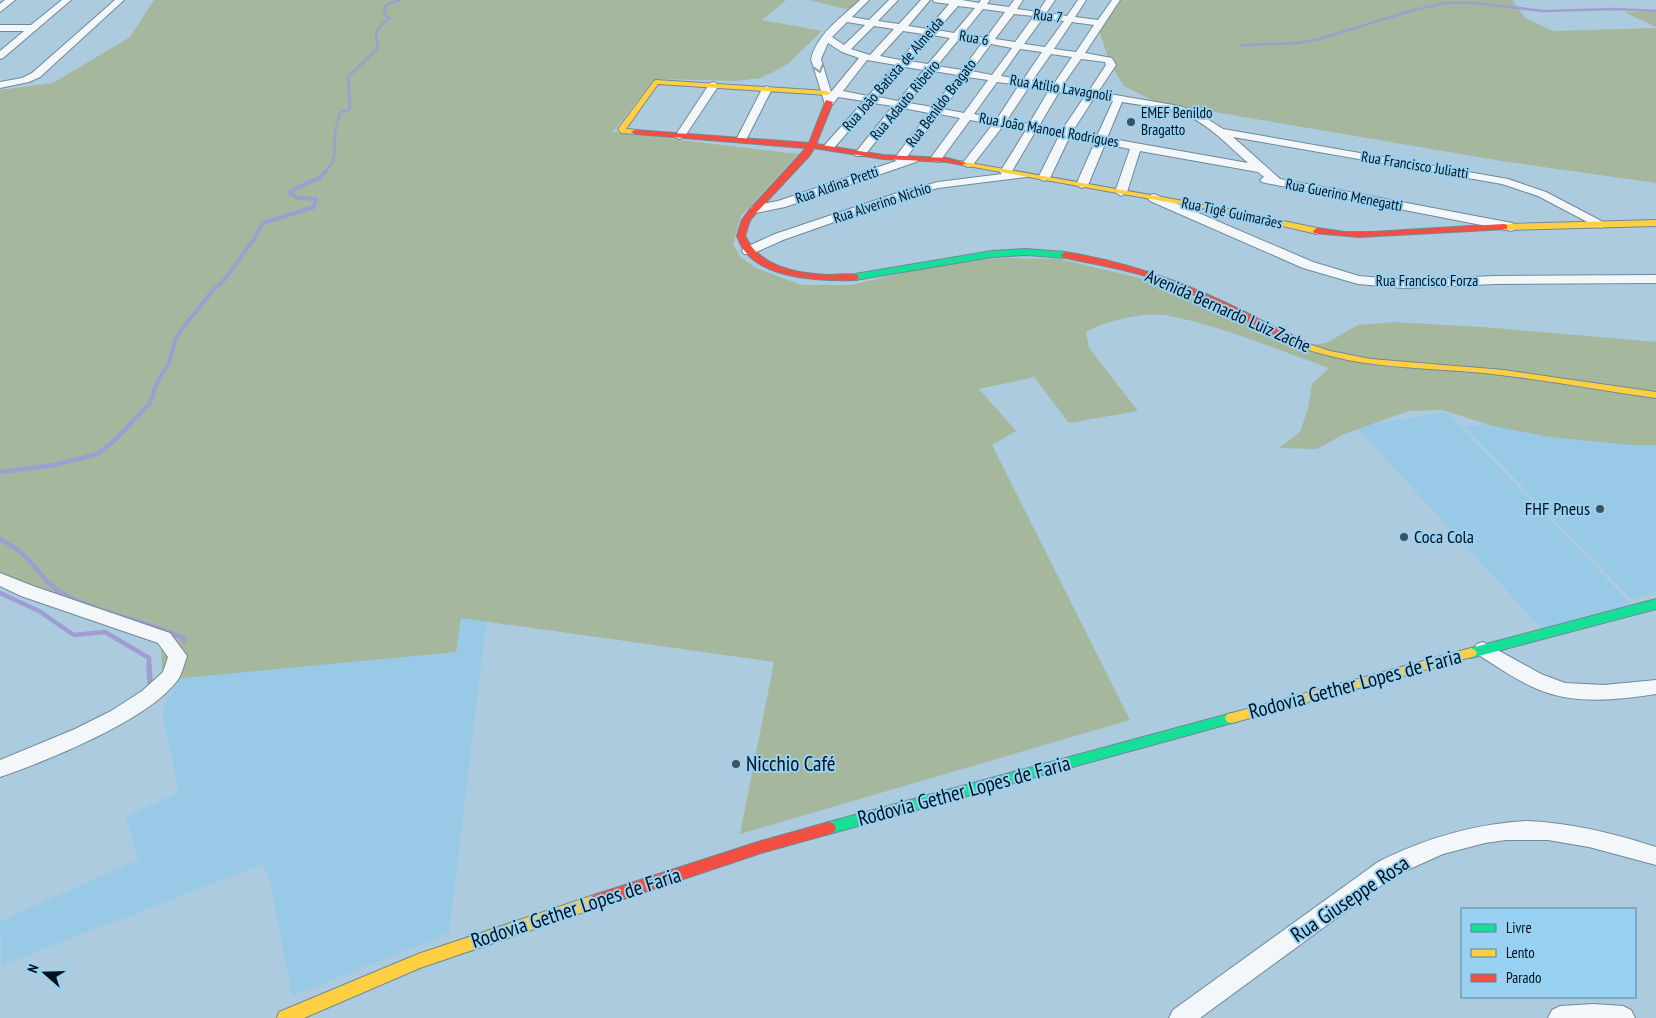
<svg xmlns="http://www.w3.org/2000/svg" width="1656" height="1018" viewBox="0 0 1656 1018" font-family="'PT Sans Narrow',sans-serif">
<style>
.built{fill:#98cae7}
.green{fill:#a5b79c}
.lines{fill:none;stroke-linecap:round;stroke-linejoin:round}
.stream-far3{stroke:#9f9ed1;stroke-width:2.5}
.stream-far2{stroke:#9f9ed1;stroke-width:4}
.stream-far1{stroke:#9f9ed1;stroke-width:4.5}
.stream{stroke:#9f9ed1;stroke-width:5.5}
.street-casing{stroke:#708997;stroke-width:2}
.fast-casing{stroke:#708997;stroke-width:2}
.slow-casing{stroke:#708997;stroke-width:2}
.jam-casing{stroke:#708997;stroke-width:2}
.street{fill:#f3f7fa;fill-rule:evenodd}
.fast{fill:#16e098;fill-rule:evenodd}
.slow{fill:#ffcf43;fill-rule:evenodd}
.jam{fill:#f24e42;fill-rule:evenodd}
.oneway{stroke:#929ba1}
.poi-dot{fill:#3c5260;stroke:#98d1f2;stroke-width:2}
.labels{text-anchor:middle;stroke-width:4;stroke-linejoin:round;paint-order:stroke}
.far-street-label{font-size:15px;fill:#00111c;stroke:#98d1f2}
.far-poi-label{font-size:15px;fill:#00111c;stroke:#98d1f2;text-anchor:start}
.street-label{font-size:18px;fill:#00111c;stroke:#98d1f2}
.poi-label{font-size:18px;fill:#00111c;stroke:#98d1f2;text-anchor:end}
.near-street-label{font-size:21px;fill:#00111c;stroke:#98d1f2}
.near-poi-label{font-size:21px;fill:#00111c;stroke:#98d1f2;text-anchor:start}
</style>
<rect width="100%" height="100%" fill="#accbde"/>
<path class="built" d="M1446,412l189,196 -90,24 -189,-205z
M1616,419l40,1v172l-25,7 -167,-173z
M492,574l-43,359 -157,63 -22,-113 -7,-19 -261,101 -2,-44 138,-61 -12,-43 53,-25 -17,-81 37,-70z"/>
<path class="green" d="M154,0h632l-24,20 60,11 -34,33 -27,14 -25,3 -75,-2 -10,4 -38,49 185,22 -57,62 -8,28 7,13 16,11 45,17h50l74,-17 72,-10 63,1 96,23 146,65 24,-4 32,-18 35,-3 90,5 173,15v103h-25l-82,-8 -60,-12 -46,-15 -34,1 -65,23 -27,15 -38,-1 21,-16 8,-23 4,-25 17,-16c-51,-18 -112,-44 -165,-53 -21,-3 -60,6 -78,17l3,16 49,63 -69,12 -35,-46 -55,12 37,42 -24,14 138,275 -390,114 34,-172 -313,-44 -5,34 -293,28 2,-12 -3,1 -1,-26 -161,-60v-493l53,-7 77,-46z
M809,0h49l-9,10z
M1113,0h399l13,18 28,13 103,-3v155l-148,-21 -352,-60 -32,-16 -14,-22 -11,-34z
M1624,12h32v15z"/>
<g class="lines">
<path class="stream-far3" d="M1241,45l58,-2 20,-4 88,-27 37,-9h32l68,8 71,-2 41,2
M325,172c14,-14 8,-21 10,-39 1,-6 3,-13 5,-20l10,-4 -2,-32 30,-29c-4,-17 -2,-20 12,-30l-6,-3 2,-10 13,-5"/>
<path class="stream-far2" d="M155,389l3,-9 11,-17 6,-23 7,-11 31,-39 12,-11 29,-40 9,-16 51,-16 2,-8 -18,-1 -8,-5v-2l29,-13 7,-7"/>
<path class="stream-far1" d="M0,472l54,-7 44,-11 17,-14 35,-37 5,-15
M0,539c9,5 18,10 25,17 12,12 20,27 35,36 38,22 85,28 125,47l-1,2
M0,593l39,18 35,24 31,-3 44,26v8"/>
<path class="stream" d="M149,665l1,18"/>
<defs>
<path id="street" d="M5,0h10l-15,12v-8z
M62,0h9l-68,58 -3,1v-8l24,-20h-24v-6h31z
M115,0h9l-84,77 -11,5 -29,6v-6l22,-4 10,-5z
M860,0h9l-17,17 17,3 20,-20h9l-20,21 21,3 22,-24h9l-22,26 20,3 21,-25 -15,-2 -1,-2h29l17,3 2,-3h9l-3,4 22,3 5,-7h9l-6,9 21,3 8,-12h9l-9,13 21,3 11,-16h8l-11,17 23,3 14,-20h8l-35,53 27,5 4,7 -18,27 81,14 16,5 28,18 285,50 38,13 61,32 -6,4 -4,-1 -59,-31 -36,-12 -269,-47 47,42 232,44 6,4 -6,4 -246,-48 -4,-1 -2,-2 4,-3 -6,-5 -118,-21 -13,41 -6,4 -6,-4 15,-43 -25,-5 -17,41 -6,3 -6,-3 19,-43 -26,-4 -19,40 -6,3 -6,-3 21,-42 -24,-4 -24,41h15l2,2 -2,2 -88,11 -30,8 -125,44 -31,14h-8l-2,-3 2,-3 31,-14 125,-42 38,-10 64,-8 -2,-2 26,-42 -23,-4 -31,40 -4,1 -6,-3 31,-40 -23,-4 -30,41 -4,1 -6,-3 30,-41 -21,-4 -33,44h10l2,2 -2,2 -131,45 -29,6 -4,-1 -2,-3 2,-3 26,-5 118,-40 -2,-2 35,-46 -26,-5 -39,48h-8l-2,-2 2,-2 37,-46 -20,-3 -40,46 -4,1 -6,-3 41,-46 -26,-4 -5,7h-8l-14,-45c6,-25 31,-42 49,-59zM958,6l17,2 -21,25 -17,-3zM983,9l22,3 -19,26 -23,-4zM1014,14l20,2 -19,26 -20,-3zM1043,18l21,3 -19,26 -21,-3zM847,22l18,3 -21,20 -12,-8zM1072,22l22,3 -18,27 -22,-3zM874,26l20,3 -24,26 -19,-6zM903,31l20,3 -23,26 -20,-4zM932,35l18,3 -22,26 -19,-3zM959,39l23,4 -20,27 -25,-4zM828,43l14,9 17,6 -28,34 -10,-33zM991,44l21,4 -20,27 -21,-4zM1020,49l22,3 -19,28 -22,-4zM1051,54l21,3 -19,28 -21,-4zM1081,59l24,3 1,3 -17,26 -27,-5zM867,60l29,5 -28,31 -25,-5zM905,67l19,3 -26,31 -20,-4zM933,71l25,4 -25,32 -25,-4zM967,77l21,3 -24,33 -21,-4zM997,82l22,3 -22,34 -23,-5zM1029,87l20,3 -20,34 -22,-4zM1059,92l26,4 -23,34 -23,-4zM1094,98l19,3 -16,35 -25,-4zM1122,102c21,4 46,4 65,13 23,11 42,31 61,48l-141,-25z
M714,82l5,3 -34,51 -5,3 -4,-1 -1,-2 35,-53z
M767,86l5,3 -26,51 -1,2h-8l-1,-2 26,-51z
M1154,194l159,68 46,14 45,4 91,-4 161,-1v8l-161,1 -91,4 -46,-4 -55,-16 -153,-67 -2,-3 2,-3z
M0,573l33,13 137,47 17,23c-3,8 -5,19 -10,25 -29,39 -130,80 -177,96v-17l75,-31 36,-18 31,-20 21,-19 5,-15 -10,-14 -137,-47 -21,-10z
M1483,642l58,32 24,9 39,2 52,-5v14c-40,6 -81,11 -119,-5 -21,-9 -41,-23 -60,-35l-3,-5 3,-5z
M1527,821c45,2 86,12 129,26v18l-67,-18 -41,-7h-42l-21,3 -42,11 -49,22 -194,142h-31l4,-8 205,-148c48,-24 96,-38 149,-41z
M1593,1004l30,2 8,4 4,8h-87l4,-8 8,-4z"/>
<path id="fast" d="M1026,249l39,3 4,3 -4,3 -39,-3 -34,2 -137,23 -4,-3 4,-3 137,-23z
M1656,599v10l-185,49 -4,-2 -2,-3 2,-3 4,-2z
M1232,713l5,1 2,4 -2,4 -5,1 -403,111 -5,-2 -2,-4 2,-4 5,-2z"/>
<path id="slow" d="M656,80l171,11 4,2 -4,2 -169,-11 -32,45 12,1v4l-17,-1 -3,-4 36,-48z
M959,161l253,45 105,22 4,3 -4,3 -105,-24 -250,-45 -4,-2z
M1656,220v6l-152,4 -4,-3 4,-3z
M1306,343l24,8 41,8 133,11 152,22v6c-58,-8 -115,-19 -173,-25 -63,-6 -120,-4 -180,-25l-2,-2 2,-2z
M1471,648l4,2 2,3 -2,3 -243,67 -5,-1 -2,-4 2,-4 5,-1z
M597,894l5,2 3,5 -3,5 -182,62 -116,50h-27l2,-6 139,-58z"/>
<path id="jam" d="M826,100l7,2 -17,42 67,11 64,3 19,5 -4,2 -15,-3 -64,-3 -69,-11 -4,7 -54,58 -6,7 -5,16c15,31 50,37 81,39 11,0 22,-2 32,0v4l-3,1c-33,1 -90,-1 -111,-30 -3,-4 -5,-9 -7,-14l5,-16 8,-11 56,-61 -171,-14 -4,-2 4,-2 174,13z
M1504,224l3,1v4l-148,8 -45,-4 -1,-2 4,-3 28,4h27z
M1065,252c75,12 142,39 209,75 11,6 28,10 37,19l-5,3 -12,-5c-47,-22 -92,-49 -142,-66 -30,-10 -60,-14 -90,-21l-1,-2z
M829,822l5,2 2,4 -2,4 -5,2 -68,19 -164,55 -5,-2 -3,-5 3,-5 5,-2 164,-53z"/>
</defs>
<use href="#street" class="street-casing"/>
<use href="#fast" class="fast-casing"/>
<use href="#slow" class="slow-casing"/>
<use href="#jam" class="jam-casing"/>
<use href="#street" class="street"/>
<use href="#fast" class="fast"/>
<use href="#slow" class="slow"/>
<use href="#jam" class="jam"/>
</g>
<defs><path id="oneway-chevron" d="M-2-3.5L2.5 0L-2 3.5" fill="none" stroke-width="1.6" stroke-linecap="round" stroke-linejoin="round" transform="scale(1.25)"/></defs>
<use class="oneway" href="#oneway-chevron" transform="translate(819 69) rotate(73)"/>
<g class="poi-dot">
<circle cx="1131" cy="122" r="5"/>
<circle cx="1600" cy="509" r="5"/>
<circle cx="1404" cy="537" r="5"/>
<circle cx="736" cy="764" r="5"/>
</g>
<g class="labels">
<g class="far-street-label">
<text transform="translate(1048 16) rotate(8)" y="5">Rua 7</text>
<text transform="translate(974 38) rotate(9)" y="5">Rua 6</text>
<text transform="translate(893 74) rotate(-49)" y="5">Rua João Batista de Almeida</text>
<text transform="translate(1061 88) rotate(9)" y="5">Rua Atílio Lavagnoli</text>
<text transform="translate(905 100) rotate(-50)" y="5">Rua Adauto Ribeiro</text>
<text transform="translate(941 103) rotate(-53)" y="5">Rua Benildo Bragato</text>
<text transform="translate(1049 130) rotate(10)" y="5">Rua João Manoel Rodrigues</text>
<text transform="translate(1415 165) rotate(9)" y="5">Rua Francisco Juliatti</text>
<text transform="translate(837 185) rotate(-19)" y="5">Rua Aldina Pretti</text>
<text transform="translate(1344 195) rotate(11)" y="5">Rua Guerino Menegatti</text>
<text transform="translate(882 203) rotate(-18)" y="5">Rua Alverino Nichio</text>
<text transform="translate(1232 213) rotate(12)" y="5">Rua Tigê Guimarães</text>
<text x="1427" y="286">Rua Francisco Forza</text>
</g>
<g class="far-poi-label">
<text x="1141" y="118">EMEF Benildo<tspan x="1141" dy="17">Bragatto</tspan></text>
</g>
<g class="street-label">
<text transform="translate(1228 311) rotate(24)" y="6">Avenida Bernardo Luiz Zache</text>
</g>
<g class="poi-label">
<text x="1590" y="515">FHF Pneus</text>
<text x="1414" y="543" text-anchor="start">Coca Cola</text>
</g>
<g class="near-street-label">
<text transform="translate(1355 684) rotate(-15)" y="7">Rodovia Gether Lopes de Faria</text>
<text transform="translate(964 791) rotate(-15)" y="7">Rodovia Gether Lopes de Faria</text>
<text transform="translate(1350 899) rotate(-34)" y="7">Rua Giuseppe Rosa</text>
<text transform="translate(576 908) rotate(-18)" y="7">Rodovia Gether Lopes de Faria</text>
</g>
<g class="near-poi-label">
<text x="746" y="771">Nicchio Café</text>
</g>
</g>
<rect x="1461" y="908" width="175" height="90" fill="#98d1f2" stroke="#5b849c"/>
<rect x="1471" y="924" width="25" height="8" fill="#16e098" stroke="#5b849c"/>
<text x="1506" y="933" font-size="15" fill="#00111c">Livre</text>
<rect x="1471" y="949" width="25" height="8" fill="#ffcf43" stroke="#5b849c"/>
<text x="1506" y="958" font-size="15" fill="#00111c">Lento</text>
<rect x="1471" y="974" width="25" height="8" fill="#f24e42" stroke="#5b849c"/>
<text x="1506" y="983" font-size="15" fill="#00111c">Parado</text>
<g transform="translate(45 973) rotate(290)" stroke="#98d1f2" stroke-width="4" paint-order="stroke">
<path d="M0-4L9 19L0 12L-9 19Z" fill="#00111c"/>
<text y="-8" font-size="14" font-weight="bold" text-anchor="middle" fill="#00111c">N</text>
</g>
</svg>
